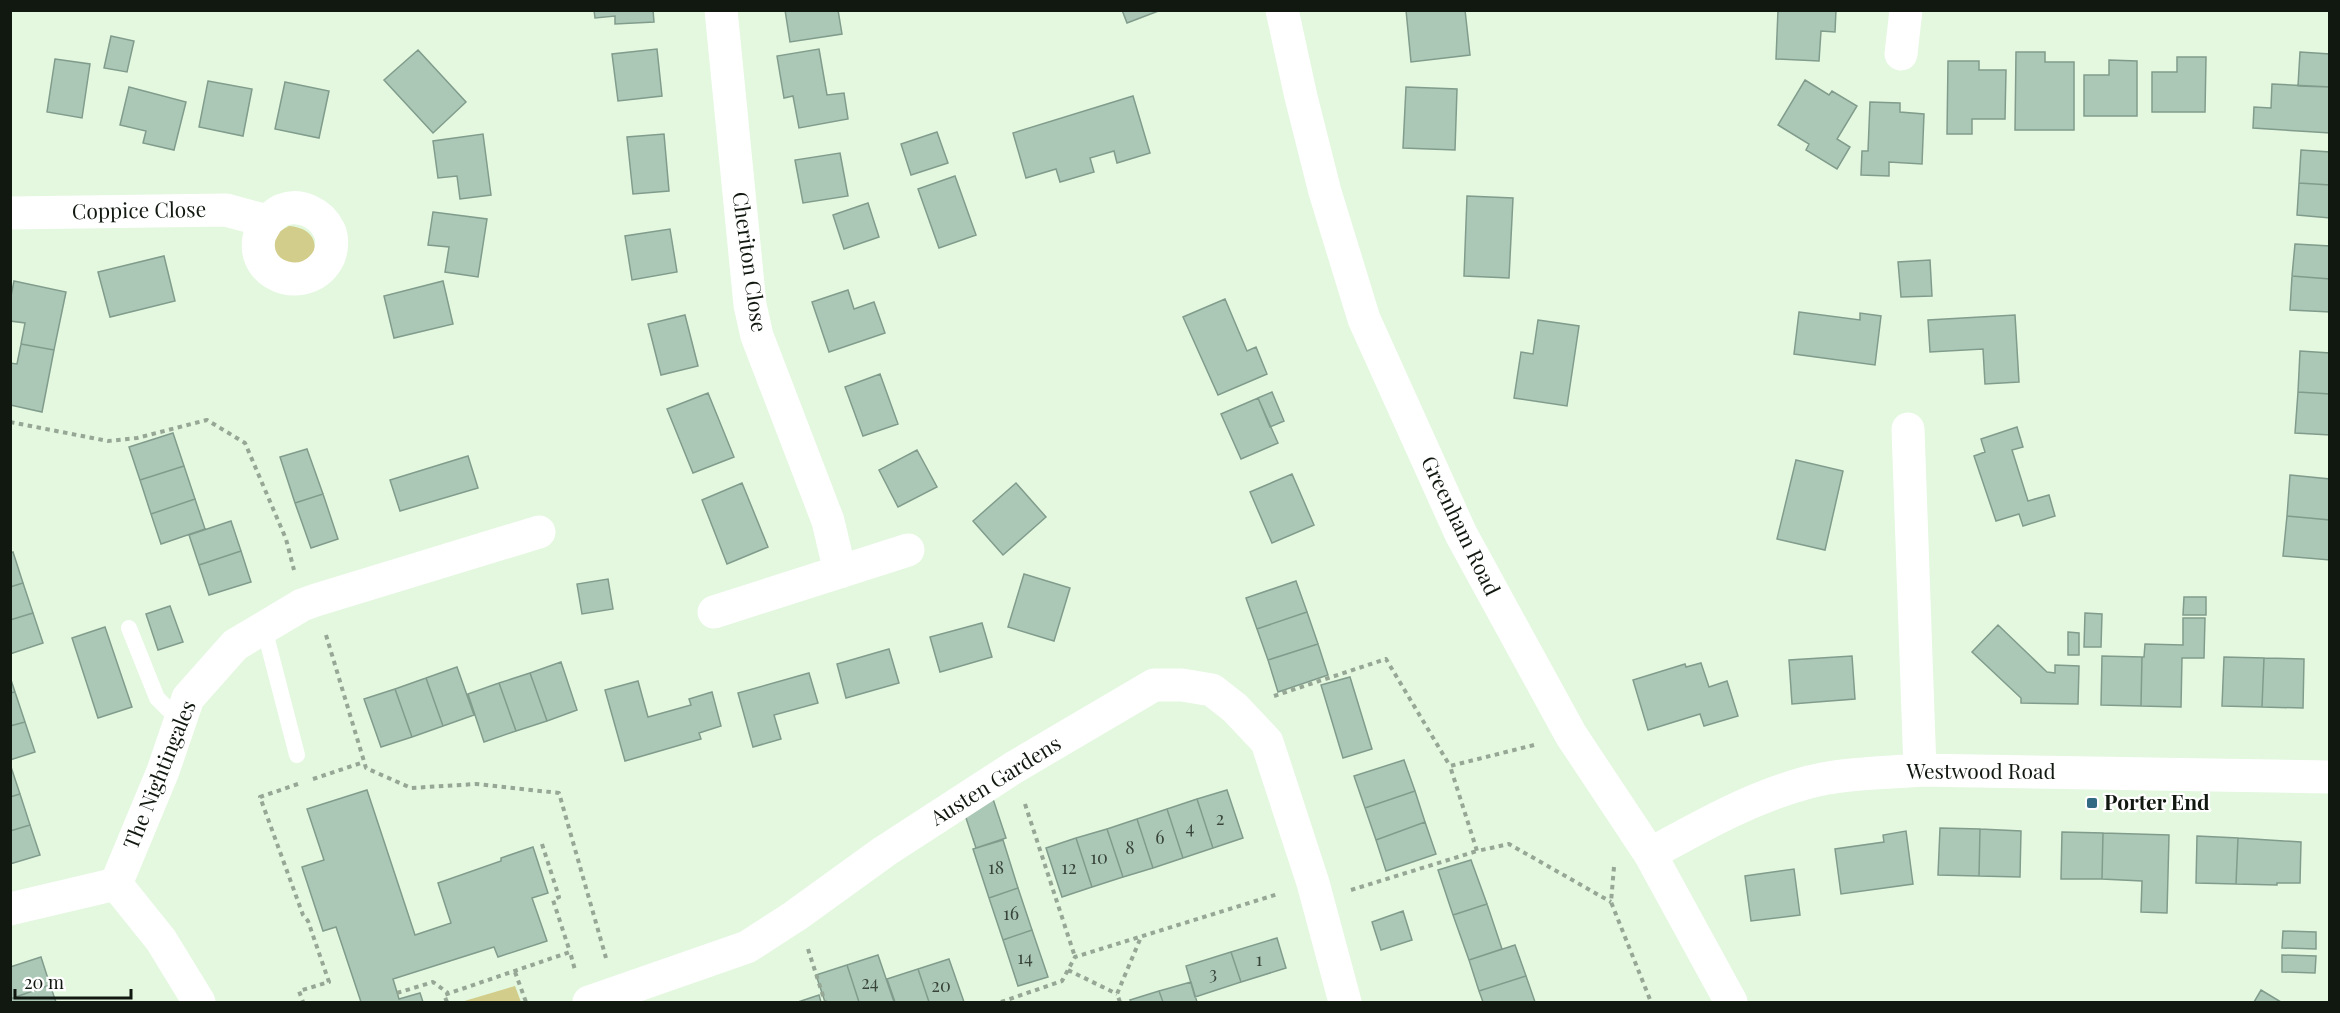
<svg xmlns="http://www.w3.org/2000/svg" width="2340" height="1013" viewBox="0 0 2340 1013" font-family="'Playfair Display',serif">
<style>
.green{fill:#d2cd8b}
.building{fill:#abc8b6;stroke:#819c8c;stroke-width:1.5}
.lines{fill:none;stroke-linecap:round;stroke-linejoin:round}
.path{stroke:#97a795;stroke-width:4;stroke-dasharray:4.5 4.5;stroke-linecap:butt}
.service{stroke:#fff;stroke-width:16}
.minor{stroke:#fff;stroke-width:33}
.poi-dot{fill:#326a84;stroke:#fff;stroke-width:2}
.labels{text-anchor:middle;stroke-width:4.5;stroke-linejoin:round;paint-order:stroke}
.number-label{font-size:18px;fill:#38443a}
.street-label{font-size:21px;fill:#111810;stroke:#fff}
.poi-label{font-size:21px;font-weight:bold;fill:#111810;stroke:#fff;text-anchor:start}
</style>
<rect width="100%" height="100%" fill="#e3f8df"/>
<path class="green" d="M289,226c24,2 33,18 19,39l-32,-2 -4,-22 6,-9z
M515,986l6,16h-60z"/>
<path class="building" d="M594,10h59l1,12 -39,2v-8l-20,2z
M785,10h53l4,24 -52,8z
M1122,10h39l-34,13z
M1406,10h59l5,45 -59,7z
M1778,10h58l-1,22 -14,-1 -2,30 -43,-2z
M111,36l23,5 -7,31 -23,-4z
M657,49l5,47 -44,5 -6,-47z
M819,49l8,46 17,-2 4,26 -49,9 -6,-32 -9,2 -7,-42z
M418,50l48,52 -33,31 -49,-53z
M2016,52h29v10h29v68h-59z
M2300,52l30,2v33l-32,-1z
M2177,57h29l-1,55h-53v-40h25z
M55,59l35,5 -8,54 -35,-6z
M2109,60l28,1v55h-53v-41h25z
M1948,61h31v9h27l-1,49h-33v15h-25z
M1805,80l24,15 3,-4 25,15 -20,33 13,8 -13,22 -31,-19 3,-6 -31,-19z
M208,81l44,8 -9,47 -44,-9z
M285,82l44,9 -10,47 -44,-9z
M2272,84l58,3v46l-77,-5 1,-21 17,1z
M129,87l57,15 -12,48 -31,-7 3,-12 -26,-6z
M1406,87l51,2 -2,61 -52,-2z
M1133,96l17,57 -33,10 -3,-12 -24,7 4,14 -34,10 -4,-13 -30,9 -13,-45z
M1870,102l30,1v9l24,2 -2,50 -33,-2v14l-28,-1 1,-24h6z
M937,132l11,31 -37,12 -10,-31z
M483,134l8,61 -31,4 -3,-23 -19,2 -5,-37z
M664,134l5,57 -36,3 -6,-57z
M2301,150l29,2v33l-31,-2z
M840,153l8,43 -45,7 -8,-43z
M955,176l21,59 -37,13 -21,-59z
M2299,183l31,2v33l-33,-3z
M1467,196l46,2 -4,80 -45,-2z
M868,203l11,34 -35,12 -11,-34z
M433,212l54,7 -9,58 -33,-5 4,-25 -21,-2z
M670,229l7,43 -45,8 -7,-44z
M2295,244l35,2v33l-38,-3z
M164,256l11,45 -65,16 -12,-45z
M1930,260l2,36 -31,1 -3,-35z
M2292,276l38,3v33l-40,-2z
M14,281l52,11 -12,58 -33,-6 4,-21 -15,-2v-20z
M443,281l10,43 -59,14 -10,-42z
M848,290l6,19 20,-7 11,31 -56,19 -17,-50z
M1225,299l22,52 9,-4 11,27 -49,21 -35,-78z
M1799,312l61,8v-7l21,3 -6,49 -81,-11z
M685,315l13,51 -37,9 -13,-51z
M2015,315l4,67 -34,2 -2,-35 -53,3 -2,-32z
M1538,320l41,6 -12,80 -53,-8 7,-46 12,2z
M21,344l33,6 -12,62 -32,-7v-42l7,1z
M2300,351l30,2v41l-32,-2z
M880,374l18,50 -35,12 -18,-49z
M1272,392l12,29 -14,6 -12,-29z
M2298,392l32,2v41l-35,-2z
M708,393l26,64 -41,16 -26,-64z
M1258,398l20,45 -37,16 -20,-45z
M2017,427l6,20 -11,3 16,51 21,-6 6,21 -32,10 -4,-12 -23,7 -22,-65 11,-4 -4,-13z
M173,433l11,33 -44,14 -11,-33z
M307,449l16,45 -28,9 -15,-46z
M917,450l20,37 -39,20 -19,-37z
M468,456l10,32 -78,23 -10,-31z
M1796,460l47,11 -18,79 -48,-11z
M184,466l11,33 -44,15 -11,-34z
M1292,474l22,51 -42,18 -22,-51z
M2290,475l40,4v41l-43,-4z
M742,483l26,64 -41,17 -25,-64z
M1016,483l30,34 -43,38 -30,-34z
M323,494l15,45 -27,9 -16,-45z
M195,499l10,30 -44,15 -10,-30z
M2287,516l43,4v40l-47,-4z
M231,521l10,30 -42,14 -10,-30z
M241,551l10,31 -42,13 -10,-30z
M13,552l10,31 -13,4v-34z
M1024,574l46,14 -16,53 -46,-14z
M608,579l5,30 -31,5 -5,-30z
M1296,581l11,31 -50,17 -11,-31z
M23,583l10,30 -23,7v-33z
M2184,597h22v18h-23z
M170,606l13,36 -25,8 -12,-36z
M1307,612l11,32 -50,16 -11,-31z
M33,613l10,30 -33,11v-34z
M2085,613l17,1 -1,33h-17z
M2183,618h22l-1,40h-22l-1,49 -40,-1 1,-49h2l1,-13 38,1z
M982,623l10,34 -52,15 -10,-35z
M1998,625l49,47 8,1v-8l24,1 -1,38 -57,-1v-5l-49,-46z
M105,627l27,80 -34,11 -26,-80z
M2068,632l11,1v22h-11z
M1318,644l10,31 -50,17 -10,-32z
M889,649l10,34 -53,15 -9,-34z
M1852,656l3,43 -63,5 -3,-44z
M2102,656l40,1 -1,49 -40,-1z
M2224,657l40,1 -2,49 -40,-1z
M2264,658l40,1 -1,49 -41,-1z
M561,662l16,48 -30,11 -17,-48z
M1701,663l8,24 18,-6 11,35 -34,10 -4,-12 -52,16 -15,-50 52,-16 1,3z
M457,667l17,48 -31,11 -17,-48z
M530,673l17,48 -31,10 -17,-48z
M809,673l9,30 -44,12 7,24 -28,8 -15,-54z
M10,677l5,15 -5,1z
M1350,677l22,72 -29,9 -22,-73z
M426,678l17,48 -31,11 -17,-48z
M638,681l10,36 43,-12 -2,-6 23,-7 9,34 -22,7 2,6 -76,22 -20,-71z
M499,683l17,48 -32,11 -16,-48z
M395,689l17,48 -31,10 -17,-48z
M15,692l10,30 -15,4v-33z
M25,722l10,30 -25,8v-34z
M1404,760l11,31 -50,17 -11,-32z
M10,764l10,30 -10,3z
M367,790l48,145 36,-12 -13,-40 63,-22v-3l32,-11 15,46 -16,5 15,43 -49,16 -4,-10 -101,32 6,20 21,-6 3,9h-62l-25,-75 -13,4 -21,-64 22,-7 -17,-51z
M1227,790l16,48 -30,10 -16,-49z
M1415,791l10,31 -49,18 -11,-32z
M20,794l10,31 -20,6v-34z
M993,799l13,39 -30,10 -13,-39z
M1197,799l16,49 -30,10 -16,-49z
M1167,809l16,49 -30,10 -16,-49z
M1137,819l16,49 -30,9 -16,-48z
M1425,822l11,32 -50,17 -10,-31z
M30,825l10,30 -30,9v-33z
M1940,828l40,1 -1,47 -41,-1z
M1107,829l16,48 -31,10 -16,-49z
M1980,829l41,2 -1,46 -41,-1z
M1906,831l7,53 -72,10 -6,-45 49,-7 -1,-7z
M2062,832l41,1 -1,46h-41z
M2103,833l66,2 -2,78 -26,-1 1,-31 -40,-2z
M2197,836l41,2 -2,46 -40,-1z
M1076,838l16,49 -30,10 -16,-49z
M2238,838l63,4 -1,41h-23v2l-41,-1z
M1003,840l15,48 -29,10 -16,-49z
M1471,860l16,44 -34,11 -15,-45z
M1794,869l6,46 -49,6 -6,-45z
M1018,888l14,42 -29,10 -14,-42z
M1487,904l15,45 -33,11 -16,-45z
M1403,911l9,29 -31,10 -9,-28z
M1032,930l16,47 -30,9 -15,-46z
M2283,931l33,1v17l-34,-1z
M1277,938l9,30 -45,14 -10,-30z
M1515,945l11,31 -47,15 -10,-31z
M1231,952l10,30 -46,15 -9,-31z
M878,955l16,47h-35l-12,-37z
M2282,955l34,1 -1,17 -33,-1z
M41,957l9,28 -40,14v-32z
M949,959l15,43h-35l-11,-33z
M847,965l12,37h-34l-9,-27z
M918,969l11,33h-34l-8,-23z
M1526,976l9,26h-52l-4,-11z
M1191,982l6,20h-34l-4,-11z
M50,985l6,17h-46v-3z
M2261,990l20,12h-27z
M1159,991l4,11h-32l-1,-2z
M819,995l2,7h-23z"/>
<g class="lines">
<path class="path" d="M10,422l98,19 29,-3 70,-18 38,23 41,96 8,31
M326,635l40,133 45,20 65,-4 83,9 47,165
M1274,696l112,-37 64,107
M1534,745l-84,21 27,85 32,-7 102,58
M313,779l51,-17
M298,784l-38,13 43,118 5,6 21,61 -30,9 4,11
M1025,804l50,153
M542,844l17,53 -6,3 17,52
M1614,867l-3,35 40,100
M1351,890l126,-39
M808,949l17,53
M1068,970l49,24
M515,972l11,30
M397,993l36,-11 15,11
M447,1002l-3,-7 126,-43 5,18
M1001,1002l61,-21 13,-24 203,-63
M1120,1002l-3,-8 24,-57"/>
<path class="service" d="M129,628l28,70 23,23
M264,628l33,127"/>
<path class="minor" d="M721,10l29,295 7,31 71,185 12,51
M1282,10l19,87 24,95 39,127 97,215 110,201 79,119 81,148
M1901,54l5,-44
M10,213l216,-3 41,11c5,-4 10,-9 15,-11 18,-7 39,3 47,20 4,8 3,19 0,27 -19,39 -78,22 -70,-19 1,-6 6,-12 8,-17
M1908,429l12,341
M714,612l194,-62
M1650,854c51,-28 102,-57 159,-72 35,-9 75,-9 111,-12l410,7
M116,884l45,56 38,62
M10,909l106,-25 47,-113 25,-73 47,-53 67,-40 14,-5 223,-68
M589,1002l158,-55 48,-31 90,-65 128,-83 141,-83h28l30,5 23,18 32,34 46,141 32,119"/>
</g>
<rect class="poi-dot" x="2086" y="797" width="12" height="12" rx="3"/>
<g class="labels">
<g class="number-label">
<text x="1220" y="825">2</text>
<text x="1190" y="834">4</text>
<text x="1160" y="844">6</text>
<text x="1130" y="854">8</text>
<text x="1099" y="864">10</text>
<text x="996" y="874">18</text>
<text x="1069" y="874">12</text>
<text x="1011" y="920">16</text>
<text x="1025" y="964">14</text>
<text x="1259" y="966">1</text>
<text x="1213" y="980">3</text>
<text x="870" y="989">24</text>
<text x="941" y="992">20</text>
</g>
<g class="street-label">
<text transform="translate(139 211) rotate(-1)" y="7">Coppice Close</text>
<text transform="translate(749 262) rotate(82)" y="7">Cheriton Close</text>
<text transform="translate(1460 526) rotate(64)" y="7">Greenham Road</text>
<text x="1981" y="779">Westwood Road</text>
<text transform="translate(160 775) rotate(-68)" y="7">The Nightingales</text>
<text transform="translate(996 781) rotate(-32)" y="7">Austen Gardens</text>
</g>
<g class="poi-label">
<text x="2104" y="810">Porter End</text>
</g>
</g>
<rect width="2340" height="1013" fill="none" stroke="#111810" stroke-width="24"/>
<path d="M15 989v9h116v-9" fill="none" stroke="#111810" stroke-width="3"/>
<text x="24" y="989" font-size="18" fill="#111810" stroke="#ffffff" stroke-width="4.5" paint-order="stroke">20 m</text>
</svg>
